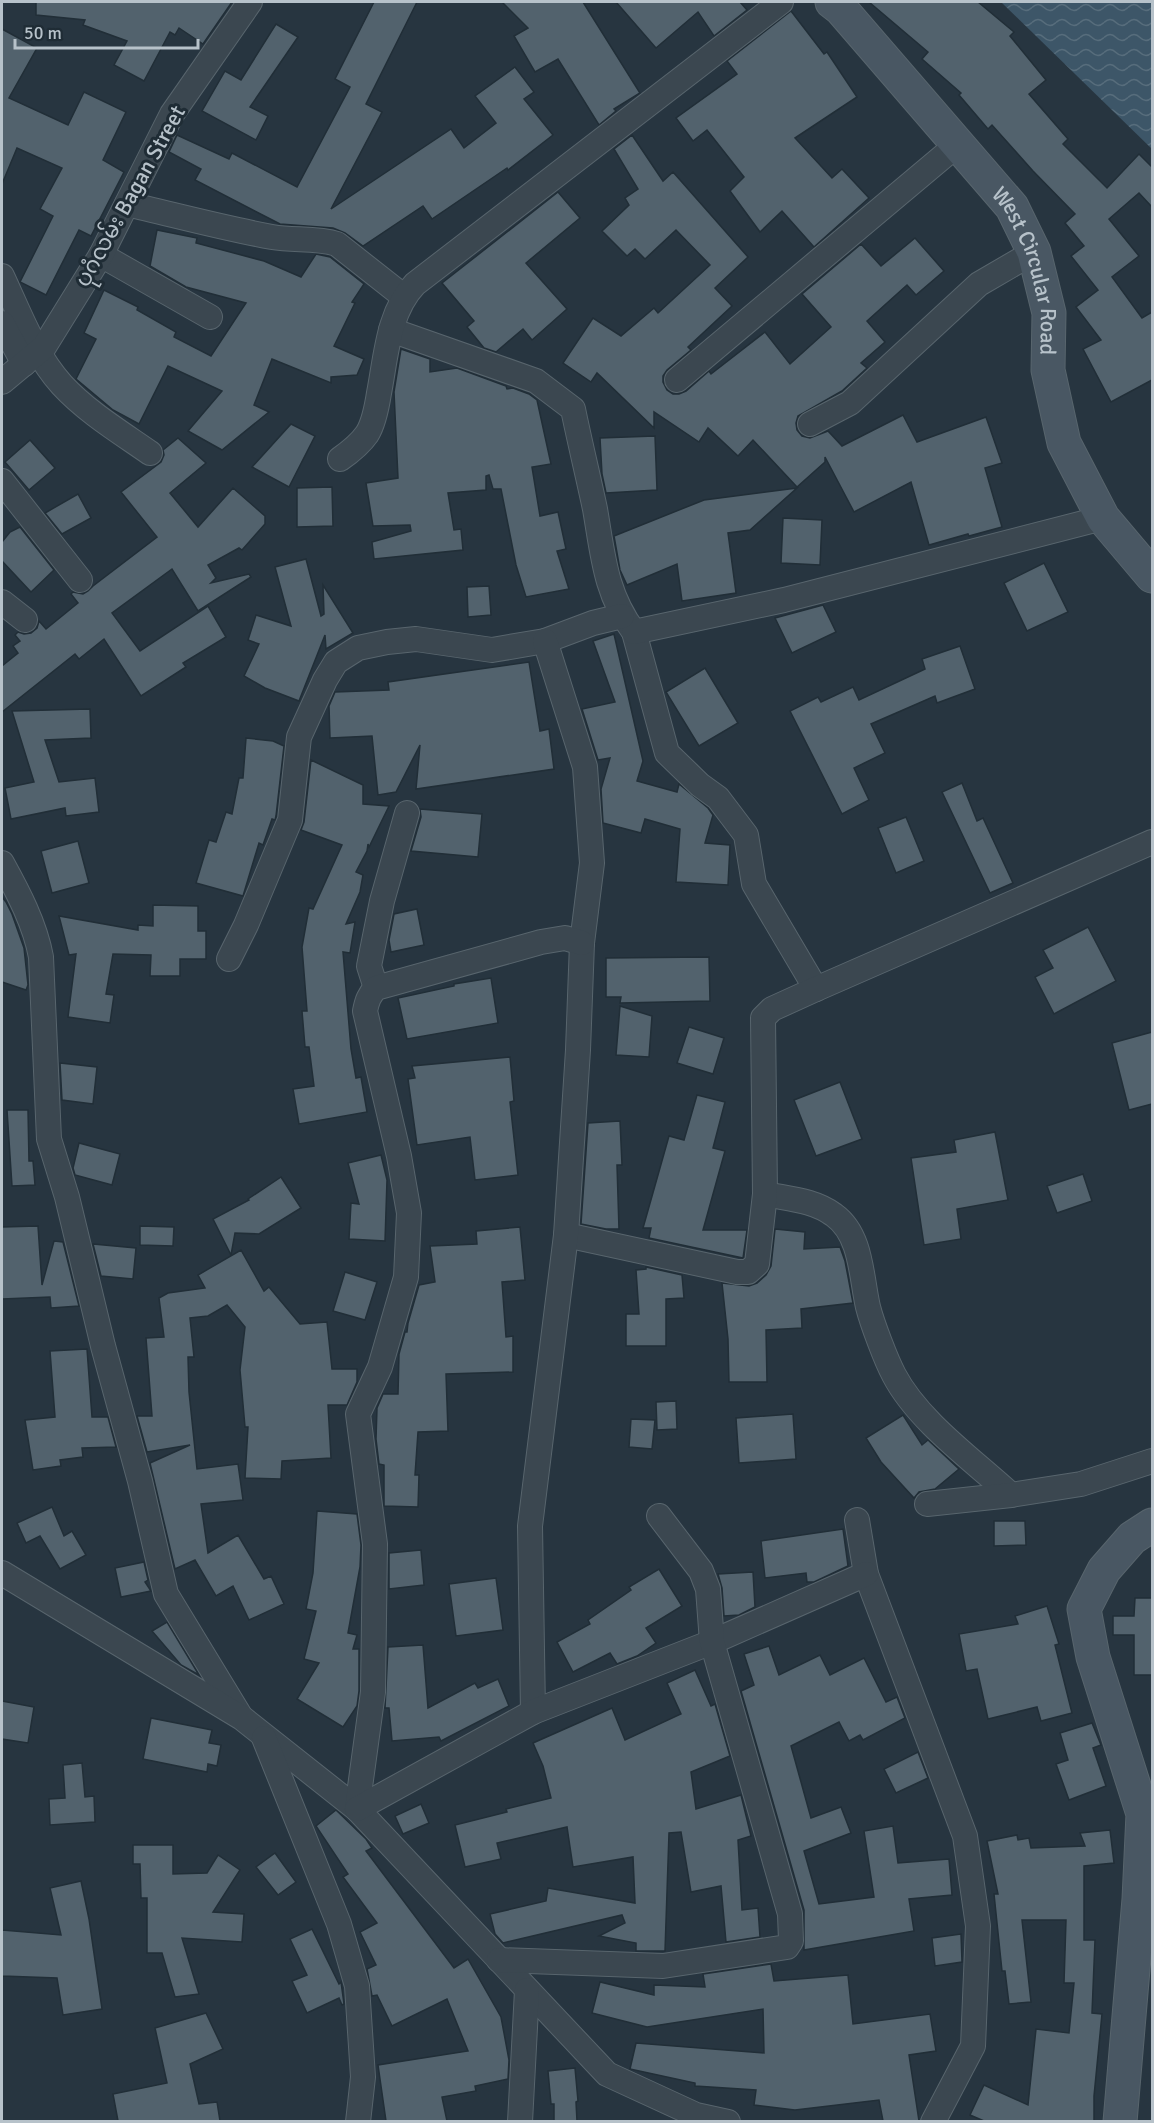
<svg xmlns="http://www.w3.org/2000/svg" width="1154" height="2123" font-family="Signika,'Noto Sans Myanmar',sans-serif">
  <defs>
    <pattern id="water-waves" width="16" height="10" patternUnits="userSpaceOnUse" patternTransform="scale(1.5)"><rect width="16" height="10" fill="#3d5668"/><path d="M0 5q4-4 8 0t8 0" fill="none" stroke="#576d7c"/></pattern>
  </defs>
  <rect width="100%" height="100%" fill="#273540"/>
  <!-- water -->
  <polygon fill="url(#water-waves)" points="1001,2 1152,2 1152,149"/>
  <!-- building -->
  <g fill="#52626d" stroke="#212e37" stroke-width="1.5">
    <polygon points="36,2 232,2 203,44 179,28 175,35 170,32 144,81 114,65 127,41 83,25 85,20 36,15"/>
    <polygon points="374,2 417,2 366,104 382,112 331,209 451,129 464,148 496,123 475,96 515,67 534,92 524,99 553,135 508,170 507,168 432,219 423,206 363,246 345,233 333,228 280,224 195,180 201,169 169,152 177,135 229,159 232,153 297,187 350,87 335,79"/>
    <polygon points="502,2 583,2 640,93 614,109 616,111 599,125 558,59 535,72 514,36 528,28"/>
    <polygon points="616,2 740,2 747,10 714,36 698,12 656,48"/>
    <polygon points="869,2 978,2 1014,32 1010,36 1046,80 1029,94 1068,139 1063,144 1107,188 1139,154 1152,167 1152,207 1139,193 1109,219 1139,256 1112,277 1142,318 1152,312 1152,380 1111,402 1083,349 1101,340 1076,307 1098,290 1071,256 1084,246 1065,223 1075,214 1033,171 992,125 988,129 959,95 961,93 922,59 928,52"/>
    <polygon points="791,11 824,54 827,52 857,97 795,138 832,178 842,169 869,198 814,247 782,211 760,232 730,191 744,177 707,130 693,141 676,118 737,74 727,61"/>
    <polygon points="276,24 298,37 250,107 268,116 256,140 202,111 225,71 241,80"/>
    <polygon points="2,29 37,48 9,98 68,125 84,92 126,112 103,160 124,172 91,236 79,230 46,295 20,282 53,216 40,209 62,168 17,148 2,184"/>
    <polygon points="632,135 663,181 673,172 748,257 715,288 732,306 688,347 691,350 667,370 663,376 663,382 667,390 673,394 679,394 686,391 709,371 711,374 765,332 790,364 831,327 802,294 861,244 881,266 915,238 944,271 916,295 907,285 867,321 885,342 861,363 867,368 842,391 798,416 796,423 797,430 802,436 810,438 828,431 842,446 903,415 917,442 986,417 1002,463 985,468 1002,527 969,536 968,534 929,545 911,482 854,512 825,457 825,462 797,487 753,440 738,456 708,428 699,442 654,412 654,428 597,373 591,382 563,363 593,318 621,336 654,308 658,313 710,265 676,230 645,259 635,249 627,256 602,231 629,205 625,198 638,189 614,149"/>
    <polygon points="558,192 580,218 526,263 567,309 532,340 523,329 496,352 484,348 467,327 474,321 442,283"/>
    <polygon points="157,230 197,238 196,243 264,261 301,277 316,254 330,257 364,284 352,302 355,303 334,346 364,359 357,375 331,377 331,383 272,359 254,405 269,412 222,450 188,431 222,391 168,366 139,424 113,410 76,379 96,339 84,333 104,290 138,307 137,310 176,332 174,337 211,356 246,303 186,287 150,266"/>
    <polygon points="401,349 430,359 430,372 457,368 506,386 507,389 513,388 529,394 537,400 551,464 532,467 540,516 558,512 566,549 557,551 569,589 526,597 516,565 501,489 493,489 489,475 486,476 486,490 448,493 454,530 461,529 463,550 374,559 372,542 411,531 410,525 373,526 366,483 398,478 394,392"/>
    <polygon points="291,424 315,436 289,487 252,467"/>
    <polygon points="655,436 657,490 606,493 602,474 600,438"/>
    <polygon points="178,438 206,463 170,493 198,527 233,488 265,516 265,524 242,550 239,548 208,565 216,578 211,583 249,574 251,577 198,611 172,569 112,613 140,651 208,606 226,637 183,663 186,667 141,696 104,639 79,659 75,654 2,712 2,666 18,653 13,646 20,641 15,635 18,632 24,634 31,633 37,628 39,621 46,629 78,603 71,594 73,592 83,594 88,591 93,586 157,537 121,492 161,462 164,455 163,450"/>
    <polygon points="30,440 55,468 29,490 5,462"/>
    <polygon points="332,487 333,526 297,527 297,488"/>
    <polygon points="797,488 750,530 728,533 736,593 682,601 677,564 627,585 620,570 614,536 704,500"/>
    <polygon points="78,494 91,518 62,534 45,513"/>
    <polygon points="783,518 822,520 820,565 781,563"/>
    <polygon points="20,527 54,570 31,592 2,561 2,542 10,532"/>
    <polygon points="306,559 321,616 324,614 323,585 353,633 326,649 325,635 299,701 265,688 244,676 259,644 248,640 256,615 291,626 275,567"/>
    <polygon points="1044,563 1068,612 1027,631 1004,583"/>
    <polygon points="489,586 491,615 468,617 467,587"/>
    <polygon points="823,605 836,632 792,653 775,618"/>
    <polygon points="614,634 643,761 637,781 677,792 679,784 708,808 713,815 705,843 730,845 728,885 676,882 680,829 645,819 641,833 603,823 601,789 610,758 598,760 582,709 615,702 593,641"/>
    <polygon points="960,646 975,689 937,703 935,696 871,724 885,753 854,768 869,800 842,814 790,711 818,697 821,702 853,687 859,700 925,669 922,659"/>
    <polygon points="529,662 540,731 549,729 554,769 416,789 420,745 396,792 378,795 372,736 330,738 329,706 335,692 389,690 388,682"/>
    <polygon points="705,668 738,723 699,746 666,692"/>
    <polygon points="90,709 91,738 45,740 59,782 95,778 99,812 66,816 65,808 11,819 5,788 34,782 12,711"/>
    <polygon points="246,738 273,741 284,746 276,816 275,820 272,819 263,845 259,843 243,896 196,883 209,840 216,842 226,812 232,814 239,778 243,778"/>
    <polygon points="311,760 363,785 363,804 389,806 369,847 368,844 367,851 356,872 363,875 360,892 346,924 355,922 350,953 343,952 351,1049 356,1078 361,1077 367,1112 299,1124 293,1089 314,1086 309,1047 305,1047 302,1011 307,1011 302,947 309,908 313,909 342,845 301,830 304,822"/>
    <polygon points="962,783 977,821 983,818 1013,883 990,893 942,792"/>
    <polygon points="420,809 482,814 478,857 411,851 421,817"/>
    <polygon points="906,817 924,861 896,873 878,828"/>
    <polygon points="78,841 89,883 52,893 41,851"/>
    <polygon points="2,897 6,902 12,914 24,948 28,985 26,990 2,982"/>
    <polygon points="153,905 198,906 198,931 206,931 206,959 180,959 180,976 150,976 151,955 113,954 106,994 114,995 110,1023 68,1017 76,954 69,955 59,916 138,930 138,925 153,926"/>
    <polygon points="417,909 424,945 391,952 389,940 394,914"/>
    <polygon points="1088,927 1116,981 1054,1014 1035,977 1053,968 1043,950"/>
    <polygon points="709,957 710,1001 620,1003 621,997 606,997 606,958"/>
    <polygon points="491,978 498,1023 407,1039 398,998 454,986 454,984"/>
    <polygon points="620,1006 652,1016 649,1057 616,1055"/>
    <polygon points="689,1027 724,1038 713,1074 677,1063"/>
    <polygon points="1152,1032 1152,1104 1129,1110 1112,1043"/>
    <polygon points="510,1057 514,1101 510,1102 518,1175 475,1180 470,1137 417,1145 408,1079 415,1078 412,1066"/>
    <polygon points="60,1063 97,1067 93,1104 62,1100"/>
    <polygon points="840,1082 862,1139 816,1156 794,1100"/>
    <polygon points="697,1095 725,1102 713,1148 725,1151 703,1230 747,1230 743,1258 649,1238 651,1228 643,1228 669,1136 684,1140"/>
    <polygon points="7,1110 28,1110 29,1161 33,1161 35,1185 12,1186"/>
    <polygon points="620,1121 622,1165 617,1165 619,1229 606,1229 581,1224 588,1123"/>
    <polygon points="995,1132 1008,1200 957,1209 961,1239 924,1245 911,1158 956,1152 954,1140"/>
    <polygon points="79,1143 120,1154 112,1185 75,1175 73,1168"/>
    <polygon points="381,1155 387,1180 385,1241 349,1239 351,1203 359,1204 348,1163"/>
    <polygon points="1083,1174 1092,1201 1057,1213 1047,1186"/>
    <polygon points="281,1177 301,1208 259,1234 235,1233 231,1255 213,1219 249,1200 248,1199"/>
    <polygon points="38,1226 42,1285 54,1241 63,1242 79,1306 51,1308 50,1297 2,1299 2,1227"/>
    <polygon points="140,1226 174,1227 173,1246 140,1245"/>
    <polygon points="520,1227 525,1280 502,1282 506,1337 513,1336 513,1372 446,1374 448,1431 418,1432 415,1475 419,1475 418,1507 384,1506 384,1465 379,1464 376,1439 377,1408 383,1394 398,1394 399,1354 405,1332 407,1332 408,1323 419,1285 435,1282 430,1246 477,1244 476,1231"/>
    <polygon points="775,1229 805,1232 804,1249 840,1247 845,1261 853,1303 801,1309 802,1328 766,1330 767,1382 729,1382 728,1339 722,1283 749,1286 757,1283 766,1275 771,1266"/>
    <polygon points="93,1244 136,1248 133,1279 101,1276"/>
    <polygon points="241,1250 264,1291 269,1287 300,1324 327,1322 332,1369 357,1369 357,1382 347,1405 328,1405 331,1458 282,1461 281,1479 245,1478 248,1427 245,1427 240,1370 245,1327 227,1305 208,1316 190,1318 194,1357 188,1357 189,1392 197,1469 238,1464 243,1500 201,1504 208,1553 238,1535 264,1579 271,1576 284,1604 249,1620 233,1586 216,1596 195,1560 175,1569 150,1463 190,1445 147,1452 137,1416 152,1416 146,1338 164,1337 159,1298 168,1293 205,1288 198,1275"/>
    <polygon points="646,1267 682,1275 684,1298 666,1299 666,1346 626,1346 626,1314 639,1314 636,1270 646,1269"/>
    <polygon points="345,1272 377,1282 365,1320 333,1311"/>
    <polygon points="87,1349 92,1417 108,1417 116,1447 82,1448 83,1457 60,1460 61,1466 33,1470 25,1420 55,1417 50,1351"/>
    <polygon points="676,1401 677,1429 657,1430 656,1402"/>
    <polygon points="793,1414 796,1459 739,1463 736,1418"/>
    <polygon points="903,1415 922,1445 928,1440 959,1469 935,1489 919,1492 914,1498 881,1462 866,1438"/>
    <polygon points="631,1419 655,1420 652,1449 629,1447"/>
    <polygon points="52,1507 64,1536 72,1531 86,1555 60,1569 40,1536 26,1543 17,1523"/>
    <polygon points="317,1511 357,1514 361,1545 360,1567 348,1633 357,1635 353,1649 359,1649 359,1691 357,1706 343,1727 297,1699 319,1663 304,1659 316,1611 306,1609 313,1573"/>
    <polygon points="994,1521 1025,1521 1026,1545 994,1546"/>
    <polygon points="843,1529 848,1566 814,1582 807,1582 806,1573 765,1578 761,1541"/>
    <polygon points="421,1550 424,1585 389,1589 389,1553"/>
    <polygon points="144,1562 148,1580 145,1582 151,1591 121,1597 115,1568"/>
    <polygon points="659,1569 682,1606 646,1628 656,1643 637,1656 617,1664 610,1653 573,1672 557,1642 590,1624 588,1620 631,1590 629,1587"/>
    <polygon points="753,1572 755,1607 739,1615 724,1616 722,1588 718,1574"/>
    <polygon points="496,1578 503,1630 456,1636 449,1584"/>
    <polygon points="1135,1598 1152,1598 1152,1675 1134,1675 1134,1635 1113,1635 1113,1616 1134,1616"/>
    <polygon points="1047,1606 1059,1644 1055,1645 1072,1713 1041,1721 1037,1707 988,1719 977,1669 966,1671 959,1634 1018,1624 1015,1616"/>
    <polygon points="167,1622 199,1675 181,1665 152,1631"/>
    <polygon points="423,1645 428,1708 475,1683 478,1688 498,1679 509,1706 441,1741 439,1737 392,1741 389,1708 385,1708 388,1647"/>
    <polygon points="769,1646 779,1675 820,1655 830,1675 864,1658 886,1702 897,1697 905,1718 863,1740 860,1735 849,1741 839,1722 791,1746 811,1818 841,1807 851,1833 804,1851 819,1904 874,1897 864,1831 893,1826 898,1863 949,1859 952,1895 909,1899 914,1931 804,1950 804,1910 741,1691 754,1685 744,1654"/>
    <polygon points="695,1670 711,1706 715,1704 730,1756 691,1772 696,1809 741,1795 751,1836 738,1840 742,1910 758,1908 760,1937 726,1942 721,1886 691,1892 681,1832 669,1833 665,1951 636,1951 636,1943 599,1936 625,1923 622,1915 503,1943 495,1934 490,1914 546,1901 548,1888 635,1903 633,1857 573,1867 567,1827 497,1843 501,1859 465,1867 455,1825 507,1812 506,1809 551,1798 543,1766 533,1743 612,1708 625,1740 681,1714 667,1683"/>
    <polygon points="2,1701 34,1707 28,1743 2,1739"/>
    <polygon points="151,1718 212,1730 209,1743 221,1745 217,1766 208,1764 207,1772 143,1759"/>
    <polygon points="1092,1723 1101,1745 1093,1748 1106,1786 1069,1800 1056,1764 1068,1760 1060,1733"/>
    <polygon points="918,1752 928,1778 896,1793 884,1769"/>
    <polygon points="82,1763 85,1797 94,1796 95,1822 50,1825 49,1799 65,1798 63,1765"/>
    <polygon points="421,1804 429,1823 403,1834 395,1816"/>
    <polygon points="336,1810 366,1839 372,1848 366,1851 454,1968 468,1959 501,2017 509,2060 508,2079 475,2086 476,2091 442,2097 447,2121 386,2121 378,2065 468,2051 447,1999 392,2026 377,1995 372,1996 367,1969 376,1965 360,1932 377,1923 343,1877 348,1874 316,1826"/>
    <polygon points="1110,1830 1114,1863 1084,1866 1084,1940 1095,1940 1092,2013 1102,2014 1094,2096 1094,2121 984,2121 970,2115 984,2085 1028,2105 1036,2029 1069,2033 1074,1983 1064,1983 1066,1920 1022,1920 1031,2002 1009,2004 1005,1971 1002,1971 994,1894 998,1894 987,1841 1017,1835 1018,1840 1029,1838 1031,1848 1085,1846 1080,1833"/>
    <polygon points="133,1845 173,1845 173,1874 207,1873 218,1855 240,1870 213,1912 244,1914 242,1942 182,1938 199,1994 175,1997 162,1953 147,1953 147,1898 141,1898 140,1864 133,1864"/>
    <polygon points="275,1853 296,1882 278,1895 256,1867"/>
    <polygon points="81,1881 89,1919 102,2009 63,2015 57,1978 2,1976 2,1930 61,1935 50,1888"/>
    <polygon points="312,1929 339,1984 341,1982 344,2004 342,2005 339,1998 307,2013 292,1981 307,1975 290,1939"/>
    <polygon points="961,1934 962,1962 935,1966 932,1938"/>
    <polygon points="771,1964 774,1981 848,1975 853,2024 930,2014 936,2051 909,2055 919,2121 883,2121 879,2100 795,2110 754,2105 756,2090 695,2086 695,2083 630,2069 636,2043 764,2053 763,2009 647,2027 592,2013 600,1982 654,1995 654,1985 705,1987 703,1974"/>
    <polygon points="206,2013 223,2049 190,2064 199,2104 217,2102 220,2121 118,2121 113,2094 167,2083 155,2028"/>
    <polygon points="575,2068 578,2101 576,2102 577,2121 554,2121 554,2104 551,2104 548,2071"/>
  </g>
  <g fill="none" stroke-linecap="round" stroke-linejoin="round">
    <!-- street casing -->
    <g stroke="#58656d" stroke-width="26">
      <g id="street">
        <path d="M127 204C175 215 223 228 272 237 294 241 316 237 337 244L403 296"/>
        <polyline points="101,255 210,317"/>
        <path d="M2 276C19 312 34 354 62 385 87 412 120 432 150 453"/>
        <polyline points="2,323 24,364"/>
        <path d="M391 330 536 381 573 409C580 443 588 476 595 509 603 555 605 593 634 632L667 753 700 785 718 798 746 835 754 884 816 989"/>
        <polyline points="677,380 958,144"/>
        <polyline points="2,382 44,347 101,255 172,114 250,2"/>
        <polyline points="810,424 850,403 979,284 1034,252"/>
        <path d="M340 459C350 452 360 444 367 434 374 423 377 406 379 393 386 357 388 312 415 284L781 2"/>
        <polyline points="2,481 80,580"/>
        <polyline points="2,602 25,620"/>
        <polyline points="634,632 784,600 1103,518"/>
        <path d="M2 863C18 892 35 924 41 957L49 1139 67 1197 103 1346 140 1481 166 1594 239 1714"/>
        <polyline points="229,959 246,925 290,820 299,737 325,680 336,662 358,648 387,642 416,639 492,650 545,641 593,623 622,616"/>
        <polyline points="376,988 369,966 382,901 407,813"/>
        <path d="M765 1194C789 1199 814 1200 834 1215 862 1235 861 1277 868 1307 872 1323 886 1360 894 1375 918 1421 973 1460 1011 1495"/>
        <polyline points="566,1235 737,1272 748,1272 757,1264 765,1194 763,1018 772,1009 816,989 1152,842"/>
        <polyline points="927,1504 1011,1495 1081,1484 1152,1461"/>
        <polyline points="857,1520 866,1574 965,1836 978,1926 973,2046 933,2122"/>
        <polyline points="2,1573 242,1718 357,1809 607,2074 696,2115 728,2122"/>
        <polyline points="533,1712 530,1526 566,1235 578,1050 582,943 592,863 585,767 545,641"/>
        <polyline points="264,1738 339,1924 357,1986 363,2077 358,2122"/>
        <path d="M357 1809 373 1692 375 1544 358 1414 380 1367 406 1277 409 1213 399 1156 365 1011C367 1001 369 995 376 988L541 942 565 938 582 943"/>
        <polyline points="357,1809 533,1712 712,1642 866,1574"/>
        <polyline points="499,1960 663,1966 787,1947 791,1941 790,1914 712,1642 708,1589 701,1571 659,1516"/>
        <polyline points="520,2122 527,1990"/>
      </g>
    </g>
    <!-- secondary casing -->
    <g stroke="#58656d" stroke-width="35">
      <g id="secondary">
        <path id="s1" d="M832 2 841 9 1012 207 1034 252 1049 313 1048 370 1064 443 1103 518 1152 576"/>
        <polyline points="1120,2122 1139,1899 1143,1814 1093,1657 1084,1609 1104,1570 1132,1538 1152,1525"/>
      </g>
    </g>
    <!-- street -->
    <use href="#street" stroke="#3b4750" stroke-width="24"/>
    <!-- secondary -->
    <use href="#secondary" stroke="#495763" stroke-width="33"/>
  </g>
  <g text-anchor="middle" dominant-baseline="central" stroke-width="6" stroke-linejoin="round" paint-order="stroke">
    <!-- street labels -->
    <g font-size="22" fill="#b7c2ca" stroke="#1f2c35">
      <text transform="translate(130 196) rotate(-61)">ပုဂံလမ်း Bagan Street</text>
      <text stroke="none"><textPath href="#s1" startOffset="339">West Circular Road</textPath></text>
    </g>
  </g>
  <!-- border -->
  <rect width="1154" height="2123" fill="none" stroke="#b7c2ca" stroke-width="6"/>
  <!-- scale -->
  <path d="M15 39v9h183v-9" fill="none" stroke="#b7c2ca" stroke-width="3"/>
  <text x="24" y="39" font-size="18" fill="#b7c2ca" stroke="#1f2c35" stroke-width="4.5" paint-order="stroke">50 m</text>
</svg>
